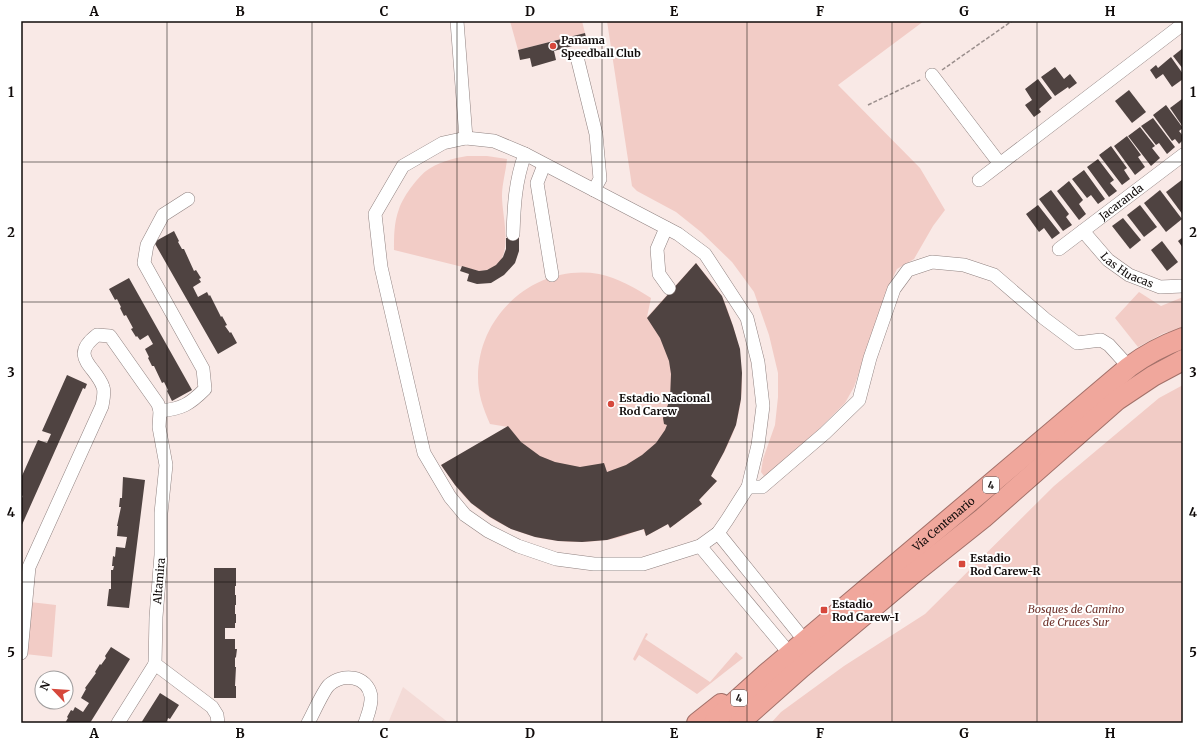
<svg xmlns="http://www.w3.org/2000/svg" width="1204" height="744" font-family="Merriweather,serif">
  <rect width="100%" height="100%" fill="#f9e9e6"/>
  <!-- built -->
  <polygon fill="#f4dbd7" points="403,687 449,723 388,723"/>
  <!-- green -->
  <g fill="#f2ccc6">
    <polygon points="510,21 582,21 585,33 518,50"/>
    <polygon points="607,21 924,21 838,85 920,168 945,210 933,226 914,259 897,269 888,288 854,387 845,403 806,442 771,475 764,476 761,472 763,459 775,425 778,397 778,373 769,335 754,292 732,262 701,232 676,212 637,191 632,186"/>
    <path d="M467 156H487L507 159C506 171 502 184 502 196 502 221 519 269 479 271L394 250C394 236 394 222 399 209 403 197 416 179 426 171 436 163 454 158 467 156Z"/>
    <path d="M696 263C704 274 716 285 722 297 725 302 727 308 729 314 742 350 747 386 736 424 731 442 720 459 711 476L717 481 699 500 702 504 670 528 668 524 646 536 643 529C631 533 618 539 605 540 557 547 508 536 471 503 459 492 450 478 441 465L508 427 490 424C483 408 478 394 478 377 478 314 536 263 599 274 618 278 635 288 651 298L647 317Z"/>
    <polygon points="1139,292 1161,306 1183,297 1183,329 1164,333 1138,347 1115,318"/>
    <polygon points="1183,385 1183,723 771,723 781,712 844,666 925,614 1054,486 1159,398"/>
    <polygon points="30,602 56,605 52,657 25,654"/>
    <polygon points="646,633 648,634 645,639 710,682 736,652 743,658 697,694 639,655 635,661 633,659"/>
  </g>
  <!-- building -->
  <g fill="#4f4341">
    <polygon points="585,33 587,42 554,51 556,60 532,67 530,58 520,60 518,50"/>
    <polygon points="1183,48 1183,69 1173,56"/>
    <polygon points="1171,57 1183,74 1183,79 1172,87 1163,74 1156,79 1150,70 1156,65 1158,68"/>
    <polygon points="1055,67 1064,79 1070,74 1077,83 1069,89 1068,87 1055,96 1041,77"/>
    <polygon points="1038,79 1052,98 1039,109 1041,112 1034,117 1025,105 1032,100 1025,89"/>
    <polygon points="1129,90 1146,112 1132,123 1115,101"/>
    <polygon points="1182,99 1183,101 1183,127 1170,108"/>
    <polygon points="1166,105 1183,128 1179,131 1183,136 1183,140 1179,144 1175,139 1172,141 1153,115"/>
    <polygon points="1153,118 1175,147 1167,154 1159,143 1156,145 1141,126"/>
    <polygon points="1140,127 1155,146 1152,148 1160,158 1151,166 1128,136"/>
    <polygon points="1127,136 1141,155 1138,157 1145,167 1135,175 1114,146"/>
    <polygon points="1111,146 1127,168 1124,170 1130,179 1122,185 1099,155"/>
    <polygon points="1098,159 1114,180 1110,183 1117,191 1109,197 1087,167"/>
    <polygon points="1084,170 1105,199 1098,204 1091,195 1087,198 1072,179"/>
    <polygon points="1183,179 1183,215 1166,192"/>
    <polygon points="1069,181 1083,200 1079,204 1086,214 1079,220 1057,191"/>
    <polygon points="1051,190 1069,214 1066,217 1072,225 1063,231 1039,199"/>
    <polygon points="1160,190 1182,219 1166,232 1144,203"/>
    <polygon points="1038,205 1060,233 1052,239 1044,228 1039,232 1026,214"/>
    <polygon points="1140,205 1157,227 1144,237 1127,215"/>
    <polygon points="1123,218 1141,240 1130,249 1112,226"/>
    <polygon points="174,231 179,241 178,242 182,249 184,249 194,271 196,270 201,278 199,279 201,282 193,287 198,297 207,292 209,296 210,295 221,317 222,316 227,325 225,326 230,333 231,332 237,343 218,354 154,242"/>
    <polygon points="1183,237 1183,248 1178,241"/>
    <polygon points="506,238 519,238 519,251 515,263 504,275 491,283 477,284 467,281 469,274 460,271 462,266 479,271 487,270 496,265 503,257 506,249"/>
    <polygon points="1162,241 1178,262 1167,271 1151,250"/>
    <polygon points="696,263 722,296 733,326 740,349 742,373 741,399 736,425 724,452 711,476 717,481 699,500 702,504 670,528 668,524 646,536 644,529 607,540 582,542 558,541 535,537 511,529 490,517 471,503 455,485 441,465 508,426 521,442 540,456 555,462 580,467 604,463 607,472 626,465 642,455 656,443 665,430 667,425 664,424 663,418 670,399 671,374 669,361 660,338 647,318"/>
    <polygon points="129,278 192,390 172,401 167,391 168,390 164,382 162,383 154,366 152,366 148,358 149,357 145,349 153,344 148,335 140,340 137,336 136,337 131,329 133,328 126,315 124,316 120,308 121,307 117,299 115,300 109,289"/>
    <polygon points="67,375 87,384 85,389 83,388 21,527 21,500 23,496 21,495 21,478 38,440 47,443 51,434 42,431"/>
    <polygon points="123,477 145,480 129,608 107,606 109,589 111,589 111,570 113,570 114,566 112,566 113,556 115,557 116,547 125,548 127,537 117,536 118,526 117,526 121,507 119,507 120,498 122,498"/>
    <polygon points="214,568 236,568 236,586 235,586 235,595 236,595 236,605 235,605 235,614 236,614 236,623 235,623 235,628 225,628 225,639 235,639 235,649 237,649 236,657 235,658 235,667 236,667 235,686 236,686 236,698 214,698"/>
    <polygon points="111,647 130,659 90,723 65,723 68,718 67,717 71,710 73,711 75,707 83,712 89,703 81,698 86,689 85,688 96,673 95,672 100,664 101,665 106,658 105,656"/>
    <polygon points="160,693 179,705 170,719 168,718 166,723 141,723"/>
  </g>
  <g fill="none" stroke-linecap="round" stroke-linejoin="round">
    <!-- minor casing -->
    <g stroke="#908280" stroke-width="14">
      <g id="minor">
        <polyline points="457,21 466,138"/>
        <polyline points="577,57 596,134 600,179 594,190"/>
        <polyline points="932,75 1000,164"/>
        <polygon points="466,138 494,141 525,154 678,234 705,254 747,318 758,362 763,406 758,445 748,487 727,520 718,533 700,546 643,564 594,564 556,559 518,546 488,531 465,515 450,497 424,453 381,267 375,214 403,166 443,143"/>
        <polyline points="544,165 537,183 552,275"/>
        <polyline points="979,180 1183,24"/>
        <polyline points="666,228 657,249 659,274 669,288"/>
        <path id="s1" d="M1083 231 1108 260 1129 275 1160 287 1183 286"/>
        <path d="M513 234C514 206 515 182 525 154"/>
        <path id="s2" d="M1059 249 1183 155"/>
        <path d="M160 411C182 409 190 404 205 389L203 369 144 263 147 245 163 215 188 199"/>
        <polyline points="748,487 762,487 825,433 859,400 870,358 894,289 908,270 932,262 964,265 994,275 1045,319 1077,343 1101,340 1109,345 1129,367"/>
        <polyline points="718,533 809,646"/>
        <polyline points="700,546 795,660"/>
        <path d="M21 653 29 567 102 406C103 400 105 392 103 387 96 366 68 357 97 335L110 336 158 404 160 411 159 427 166 465 161 513V555L156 617 155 664 212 707 217 715 218 723"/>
        <polyline points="118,723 155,664"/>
        <path d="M308 723C313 714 323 691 329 685 343 673 367 675 371 696 372 705 368 714 365 723"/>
      </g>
    </g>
    <!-- highway casing -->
    <g stroke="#a27069" stroke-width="22">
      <g id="highway">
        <polyline points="697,723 721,704"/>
        <path id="s3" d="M714 723 725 711 766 674 1129 367C1145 355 1164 345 1183 338"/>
        <polyline points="739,723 802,667 909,577 983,518 1117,400 1153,376 1183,360"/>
      </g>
    </g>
    <!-- path -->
    <g stroke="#9a8e8c" stroke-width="1.5" stroke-dasharray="4 2" stroke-linecap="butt">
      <polyline points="942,70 1012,21"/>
      <polyline points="868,105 922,79"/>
    </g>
    <!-- minor -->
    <use href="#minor" stroke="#fff" stroke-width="13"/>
    <!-- highway -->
    <use href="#highway" stroke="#f0a79c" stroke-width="20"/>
  </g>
  <!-- grid -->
  <path fill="none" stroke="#100b0a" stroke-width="1" stroke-opacity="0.55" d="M167 21V723M312 21V723M457 21V723M602 21V723M747 21V723M892 21V723M1037 21V723M21 162H1183M21 302H1183M21 442H1183M21 582H1183"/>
  <!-- markers -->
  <g fill="#d6483c" stroke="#fff" stroke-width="1.5">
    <circle cx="553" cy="46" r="4"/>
    <circle cx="611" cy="404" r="4"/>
    <rect x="958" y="560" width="8" height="8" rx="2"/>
    <rect x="820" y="606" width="8" height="8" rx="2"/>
  </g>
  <g text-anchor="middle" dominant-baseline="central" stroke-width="4" stroke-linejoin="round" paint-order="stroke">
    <!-- shield labels -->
    <g fill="#fff" stroke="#585454" stroke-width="1">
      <rect x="983" y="477" width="16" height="16" rx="3"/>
      <rect x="731" y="690" width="16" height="16" rx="3"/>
    </g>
    <g font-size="10" font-weight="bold" fill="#100b0a">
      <text x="991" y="485">4</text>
      <text x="739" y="698">4</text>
    </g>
    <!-- poi labels -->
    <g font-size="11" font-weight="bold" fill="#100b0a" stroke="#fff" text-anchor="start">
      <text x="561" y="40">Panama<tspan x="561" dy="13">Speedball Club</tspan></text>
      <text x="619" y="398">Estadio Nacional<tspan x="619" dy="13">Rod Carew</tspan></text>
      <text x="970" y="558">Estadio<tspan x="970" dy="13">Rod Carew-R</tspan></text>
      <text x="832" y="604">Estadio<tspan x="832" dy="13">Rod Carew-I</tspan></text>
    </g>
    <!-- street labels -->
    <g font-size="11" fill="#100b0a" stroke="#fff">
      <text stroke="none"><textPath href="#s2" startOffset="78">Jacaranda</textPath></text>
      <text stroke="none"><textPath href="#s1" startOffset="60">Las Huacas</textPath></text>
      <text stroke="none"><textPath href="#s3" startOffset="304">Vía Centenario</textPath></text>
      <text transform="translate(159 581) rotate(-85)">Altamira</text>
    </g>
    <!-- park labels -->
    <g font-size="11" font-style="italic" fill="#6d3029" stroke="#fff">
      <text x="1076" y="609">Bosques de Camino<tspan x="1076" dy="13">de Cruces Sur</tspan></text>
    </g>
  </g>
  <!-- border -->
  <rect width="1204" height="744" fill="none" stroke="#ffffff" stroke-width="44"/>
  <!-- north arrow -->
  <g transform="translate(54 690) rotate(295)"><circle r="19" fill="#ffffff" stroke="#9f9d9d"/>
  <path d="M0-3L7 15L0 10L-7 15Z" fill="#d6483c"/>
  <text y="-6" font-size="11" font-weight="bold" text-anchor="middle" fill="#100b0a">N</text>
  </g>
  <rect x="22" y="22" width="1160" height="700" fill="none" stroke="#100b0a" stroke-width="1.5"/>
  <g font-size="13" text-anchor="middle" font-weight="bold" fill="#100b0a">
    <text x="94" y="16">A</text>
    <text x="240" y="16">B</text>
    <text x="384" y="16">C</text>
    <text x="530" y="16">D</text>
    <text x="674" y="16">E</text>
    <text x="820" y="16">F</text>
    <text x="964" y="16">G</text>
    <text x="1110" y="16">H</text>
    <text x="11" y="97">1</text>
    <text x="1193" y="97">1</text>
    <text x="11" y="237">2</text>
    <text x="1193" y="237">2</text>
    <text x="11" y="377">3</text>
    <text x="1193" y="377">3</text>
    <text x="11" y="517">4</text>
    <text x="1193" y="517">4</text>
    <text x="11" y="657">5</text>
    <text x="1193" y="657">5</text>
    <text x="94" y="738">A</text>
    <text x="240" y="738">B</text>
    <text x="384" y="738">C</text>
    <text x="530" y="738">D</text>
    <text x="674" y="738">E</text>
    <text x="820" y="738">F</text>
    <text x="964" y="738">G</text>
    <text x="1110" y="738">H</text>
  </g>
</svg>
